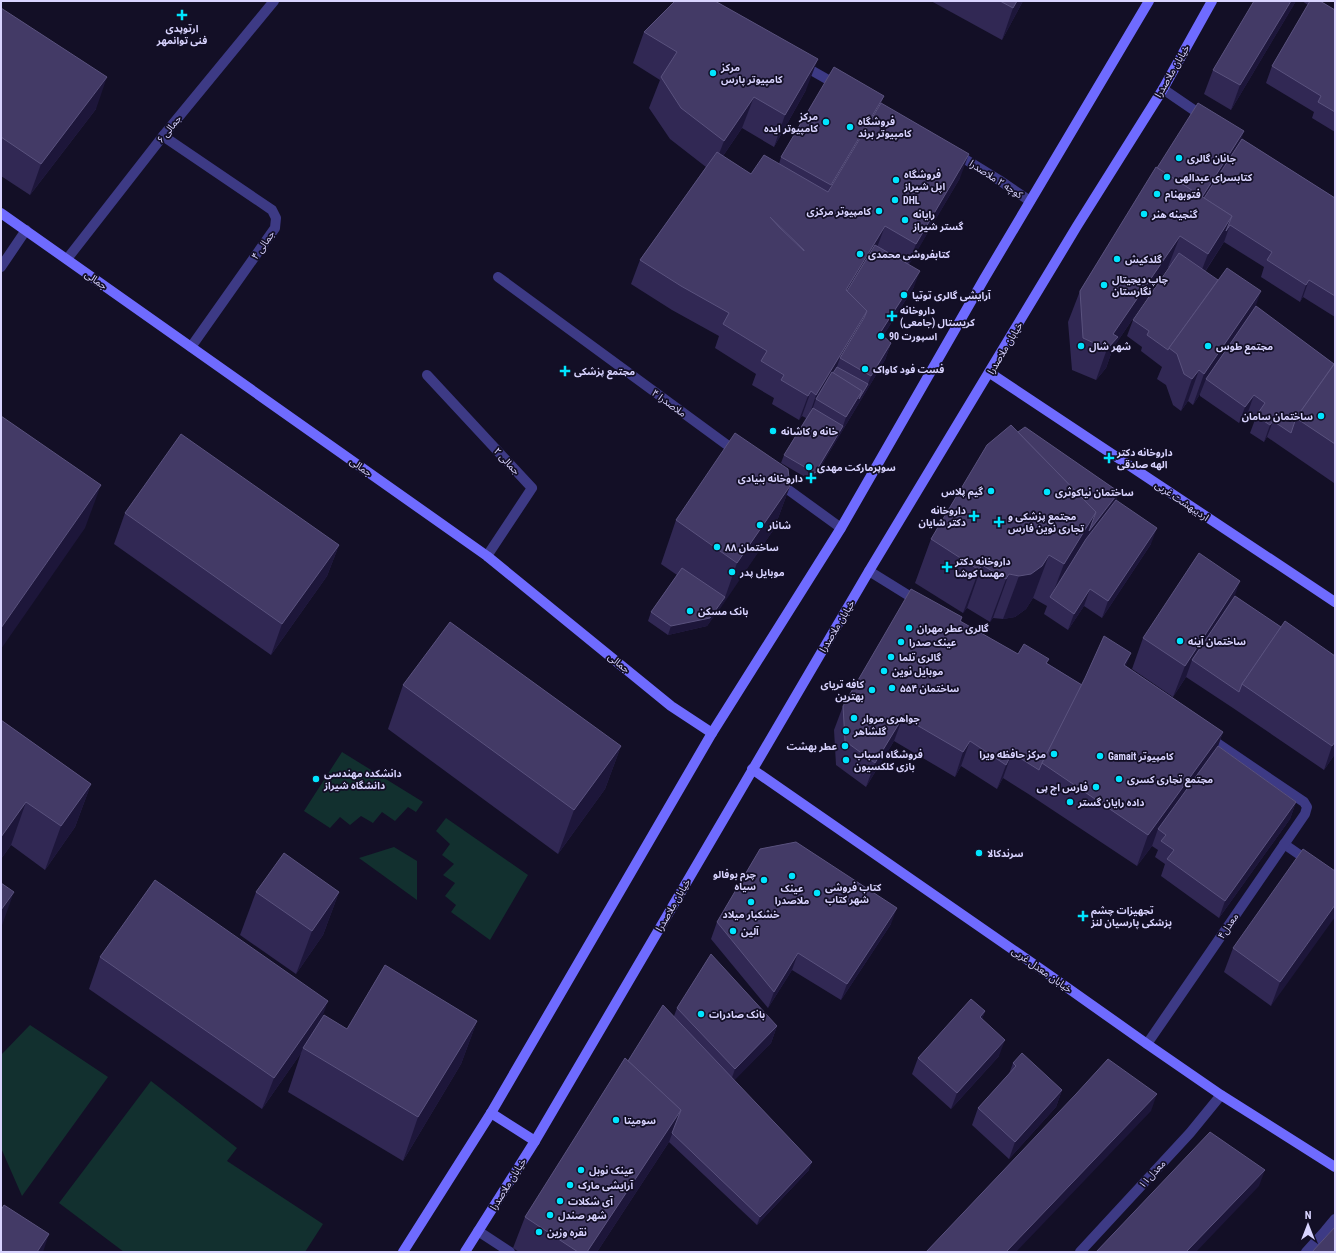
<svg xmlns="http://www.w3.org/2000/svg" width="1336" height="1253" font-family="'Roboto Condensed','Noto Sans Arabic',sans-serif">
  <rect width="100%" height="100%" fill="#130f26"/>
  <!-- green -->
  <g fill="#12302f">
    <polygon points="342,752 423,802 416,812 408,807 395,821 382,812 373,823 361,816 350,825 340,817 330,828 304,811"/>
    <polygon points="446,818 528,875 490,940 451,912 456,905 445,896 455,883 443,875 454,864 442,855 450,844 436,831"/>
    <polygon points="394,847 417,861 417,900 359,858"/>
    <polygon points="30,1025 108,1077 22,1196 1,1148 1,1055"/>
    <polygon points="151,1081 237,1148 227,1161 323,1224 305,1252 124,1252 59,1203"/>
  </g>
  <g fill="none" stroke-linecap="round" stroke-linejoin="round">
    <!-- lane -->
    <g stroke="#3d3a85" stroke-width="10">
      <polyline points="802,65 839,86"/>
      <polyline points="955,153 999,180 1030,201"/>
      <polyline points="1,267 26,230"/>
    </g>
    <!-- street -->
    <g stroke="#3d3a85" stroke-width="10">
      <polyline points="1163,89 1204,117"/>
      <polyline points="163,136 272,210 276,218 275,228 191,347"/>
      <polyline points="67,259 163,136 274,1"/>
      <polyline points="498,277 738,453"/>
      <polyline points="427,375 532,488 487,556"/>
      <polyline points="779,483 841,528"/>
      <polyline points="869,571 919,602"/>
      <polyline points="1284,844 1310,862"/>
      <polyline points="1147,1044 1305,814 1307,807 1304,802 1208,737"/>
      <polyline points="478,1231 510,1252"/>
      <polyline points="1080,1252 1190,1133 1221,1095"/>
      <polyline points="1306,1252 1325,1231 1335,1219"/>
    </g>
    <!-- secondary -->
    <g stroke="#6f6bff" stroke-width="10">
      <polyline points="1,213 487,556 671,706 712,733"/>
      <polyline points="990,373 1335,602"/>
      <polyline points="752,769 1048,974 1147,1044 1221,1095 1335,1167"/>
      <polyline points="491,1113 535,1141"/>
      <polyline points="403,1252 491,1113 712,733 841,528 984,279 1149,1"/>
      <polyline points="465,1252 535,1141 869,571 1077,226 1163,89 1212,1"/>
    </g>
  </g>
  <!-- wall -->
  <g fill="#312854">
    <polygon points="931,1 1023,1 1002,40"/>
    <polygon points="1296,1 1231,110 1204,94 1213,70"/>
    <polygon points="1302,1 1320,1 1335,10 1335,132 1312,118 1314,112 1266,83 1272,66 1308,5"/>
    <polygon points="1,8 96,109 30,195 1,176"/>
    <polygon points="644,32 806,90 774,147 742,128 723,156 751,174 779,164 781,157 884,96 881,103 960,178 909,264 914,287 883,336 891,343 885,360 812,481 781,463 784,455 806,418 802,416 799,420 772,404 774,398 752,385 756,374 715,348 719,336 672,310 631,284 640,260 706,167 670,139 649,108 660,80 633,63"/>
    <polygon points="1242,139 1335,198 1335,317 1303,297 1300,302 1261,277 1264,267 1224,242 1205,272 1256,306 1334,364 1335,363 1335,482 1334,483 1267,437 1264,442 1250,433 1256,417 1248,412 1239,423 1200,396 1200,394 1193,405 1188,401 1181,411 1173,405 1166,385 1157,379 1162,367 1141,351 1142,347 1127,336 1133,320 1169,268 1168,267 1113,348 1106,368 1096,380 1072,370 1068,322 1080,291 1157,168"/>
    <polygon points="1018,432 1119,492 1116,500 1151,544 1102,618 1084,606 1068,630 1044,614 1047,606 1033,598 1026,609 1015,617 1003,619 993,618 990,622 967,608 963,613 915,583 931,539"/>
    <polygon points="790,486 774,529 707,626 668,635 648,621 651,612 677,575 661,564 676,520"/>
    <polygon points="125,513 339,545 327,576 271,655 114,544"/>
    <polygon points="1235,596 1281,627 1335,656 1335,754 1324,770 1233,708 1186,677 1173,697 1132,669 1143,638"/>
    <polygon points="962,617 961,622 1018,654 1049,659 1047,663 1082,685 1126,666 1223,732 1218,746 1296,802 1290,819 1219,918 1161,876 1165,864 1155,857 1158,850 1152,846 1137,866 1030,795 1003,778 997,789 961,766 955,777 894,741 866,787 836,765 834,730 843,706"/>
    <polygon points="403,685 621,746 605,789 558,854 388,729"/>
    <polygon points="1,720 91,784 75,827 45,870 11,845 1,859"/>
    <polygon points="1335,871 1271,1006 1224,972 1233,948"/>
    <polygon points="256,892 339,892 323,935 296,974 240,935"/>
    <polygon points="717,922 891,924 841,1000 792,970 768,1008 711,939"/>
    <polygon points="100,957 321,1018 347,1029 477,1021 461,1064 403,1161 288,1092 301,1053 262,1109 89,989"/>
    <polygon points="677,1008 777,1026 771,1043 734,1080 809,1170 757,1225 669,1142 597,1252 519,1252 513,1248 525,1217 628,1061 674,1016"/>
    <polygon points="985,1011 982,1019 999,1056 951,1109 912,1074 918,1058"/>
    <polygon points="1013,1063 1062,1090 1056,1107 1009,1159 972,1125 978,1108 1009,1074"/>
  </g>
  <!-- shaded-wall -->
  <g fill="#1d163a">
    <polygon points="1017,1 1023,1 1002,40 1013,8"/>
    <polygon points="1291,1 1296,1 1231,110 1240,85"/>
    <polygon points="818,59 806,90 774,147 785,115"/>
    <polygon points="107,77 96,109 30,195 41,164"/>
    <polygon points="884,96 872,127 819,217 831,185"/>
    <polygon points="754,97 742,128 712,172 724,141"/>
    <polygon points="1244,131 1236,156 1198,214 1198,204"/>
    <polygon points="969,154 960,178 907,268 916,244"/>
    <polygon points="1232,216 1230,225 1224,242 1196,285 1208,254"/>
    <polygon points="885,226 876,250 845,300 846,290"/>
    <polygon points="1180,236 1168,267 1113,348 1106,368 1096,380 1107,349 1113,334"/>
    <polygon points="920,271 914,287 874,350 880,333"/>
    <polygon points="1309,280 1303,297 1300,302 1306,285"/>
    <polygon points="1261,291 1250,322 1206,379 1200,394 1193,405 1204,374"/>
    <polygon points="867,311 858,335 840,358 834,375 816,399 810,416 808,419 816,395"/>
    <polygon points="891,343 885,360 812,481 815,473 843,426 846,417 862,391 868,384 871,376"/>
    <polygon points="1199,370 1188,401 1181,411 1192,379"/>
    <polygon points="811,391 802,416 799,420 808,396"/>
    <polygon points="1254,395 1248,412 1239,423 1245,407"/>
    <polygon points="1273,421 1267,437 1264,442 1270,425"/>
    <polygon points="101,485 85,528 1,649 1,628"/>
    <polygon points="790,486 774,529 722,606 737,563"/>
    <polygon points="1119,492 1110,516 1051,598 1064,564 1096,512"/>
    <polygon points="1157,528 1151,544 1102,618 1108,601"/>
    <polygon points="339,545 327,576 271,655 282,624"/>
    <polygon points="1049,555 1033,598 1026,609 1015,617 1003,619 1019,576"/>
    <polygon points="982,565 967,608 963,613 979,570"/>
    <polygon points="1009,574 993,618 990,622 1006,579"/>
    <polygon points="1240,581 1229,612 1192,660 1186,677 1173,697 1185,666"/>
    <polygon points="1090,589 1084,606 1068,630 1074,614"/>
    <polygon points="725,597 722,606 707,626 668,635 671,626"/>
    <polygon points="1131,653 1119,684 1124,665"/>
    <polygon points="903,717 894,741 866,787 875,763"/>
    <polygon points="1223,732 1212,763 1158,829 1152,846 1137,866 1148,835"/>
    <polygon points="970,741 961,766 955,777 963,752"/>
    <polygon points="1335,742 1335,754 1324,770 1332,746"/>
    <polygon points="621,746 605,789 558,854 574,810"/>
    <polygon points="1012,753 1003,778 997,789 1006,765"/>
    <polygon points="91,784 75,827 45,870 61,826"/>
    <polygon points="26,802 11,845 1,859 1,837"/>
    <polygon points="1296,802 1290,819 1219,918 1225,901"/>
    <polygon points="14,892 1,928 1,910"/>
    <polygon points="339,892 323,935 296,974 312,931"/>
    <polygon points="1335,905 1335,917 1271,1006 1280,982"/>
    <polygon points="897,908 891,924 841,1000 847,984"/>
    <polygon points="798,953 792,970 768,1008 774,992"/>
    <polygon points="328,1001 317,1032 303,1048 301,1053 262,1109 274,1078"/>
    <polygon points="985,1011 979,1028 980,1017"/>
    <polygon points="477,1021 461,1064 403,1161 418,1117"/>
    <polygon points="777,1026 771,1043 729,1086 735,1069"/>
    <polygon points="1005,1040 999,1056 951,1109 957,1093"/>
    <polygon points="1062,1090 1056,1107 1009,1159 1015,1142"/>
    <polygon points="1157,1094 1151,1111 1016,1252 1006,1252"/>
    <polygon points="681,1110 669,1142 597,1252 587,1252"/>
    <polygon points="812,1162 809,1170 757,1225 760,1217"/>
    <polygon points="1265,1170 1259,1186 1196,1252 1186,1252"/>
    <polygon points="49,1234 43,1252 37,1252"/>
  </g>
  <!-- building -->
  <g fill="#433a66" stroke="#5a527e" fill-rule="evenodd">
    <polygon points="675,1 715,1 818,59 785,115 754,97 724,141 681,108 661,77 677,52 644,32"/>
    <polygon points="1000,1 1017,1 1013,8"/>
    <polygon points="1254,1 1291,1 1240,85 1213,70"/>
    <polygon points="1310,1 1320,1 1335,10 1335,112 1318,102 1321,96 1272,66"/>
    <polygon points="1,8 107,77 41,164 1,137"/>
    <polygon points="834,67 884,96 831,185 781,157"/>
    <path d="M881 103 969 154 916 244 885 226 846 290 867 311 816 395 811 391 808 396 781 380 784 375 761 361 767 351 723 324 729 313 681 286 640 260 717 152 751 174 764 155 828 192ZM770 217 804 250V251L779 227Z"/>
    <polygon points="1198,103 1244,131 1202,197 1157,168"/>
    <polygon points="1242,139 1335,198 1335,296 1309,280 1306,285 1267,260 1272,252 1230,225 1226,231 1232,216 1204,198"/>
    <polygon points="1156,167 1232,216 1208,254 1180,236 1113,334 1118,337 1107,349 1083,338 1080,291"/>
    <polygon points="875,245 920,271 880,333 891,343 871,376 840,358 864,318 867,311 847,291"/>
    <polygon points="1179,253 1218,280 1169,348 1168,350 1147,335 1149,331 1133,320"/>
    <polygon points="1227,268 1261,291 1204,374 1199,370 1192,379 1184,374 1177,354 1169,348"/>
    <polygon points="1256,306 1334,364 1296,418 1291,433 1273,421 1270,425 1256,416 1265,403 1254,395 1245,407 1206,379"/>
    <polygon points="1335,363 1335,444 1296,418"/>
    <polygon points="837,367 868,384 859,399 862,391 833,373"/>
    <polygon points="832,372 862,391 846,417 816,399"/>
    <polygon points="813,408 843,426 815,473 784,455"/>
    <polygon points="1,416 101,485 1,628"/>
    <polygon points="1011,425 1096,512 1064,564 1049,555 1042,566 1031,574 1019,576 1009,574 1006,579 982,565 979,570 931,539 987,445"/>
    <polygon points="1025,427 1119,492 1089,531 1096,512 1018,432"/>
    <polygon points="735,433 788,469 790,486 737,563 676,520"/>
    <polygon points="181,434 339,545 282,624 125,513"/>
    <polygon points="1116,500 1157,528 1108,601 1090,589 1074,614 1050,597 1086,539"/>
    <polygon points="1199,553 1240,581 1185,666 1143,638"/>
    <polygon points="682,568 725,597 710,618 671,626 651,612"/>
    <polygon points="911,589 962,617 960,621 1018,654 1024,644 1049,659 1046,663 1082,685 1042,763 1039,770 1012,753 1006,765 970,741 963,752 903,717 875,763 845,741 843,706"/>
    <polygon points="1235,596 1281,627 1242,684 1239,692 1192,660"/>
    <polygon points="1285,621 1335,656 1335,742 1332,746 1242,684"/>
    <polygon points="450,622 621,746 574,810 403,685"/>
    <polygon points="1104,636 1131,653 1124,665 1223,732 1148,835 1042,763 1085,678"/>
    <polygon points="1,720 91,784 61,826 26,802 1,837"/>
    <polygon points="1218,746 1296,802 1225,901 1167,859 1174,850 1161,841 1166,835 1158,829"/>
    <polygon points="796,842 897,908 847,984 798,953 774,992 717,922 760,849"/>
    <polygon points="1303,849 1335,871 1335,905 1280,982 1233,948"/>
    <polygon points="284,853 339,892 312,931 256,892"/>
    <polygon points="155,880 328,1001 274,1078 100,957"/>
    <polygon points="1,883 14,892 1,910"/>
    <polygon points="711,954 777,1026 735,1069 677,1008"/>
    <polygon points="385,965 477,1021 418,1117 303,1048 324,1015 347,1029"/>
    <polygon points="971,999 985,1011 980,1017 1005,1040 957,1093 918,1058"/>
    <polygon points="663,1005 812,1162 760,1217 672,1133 681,1110 628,1061"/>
    <polygon points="1022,1053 1062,1090 1015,1142 978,1108 1016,1066 1013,1063"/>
    <polygon points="625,1058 681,1110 587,1252 578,1252 525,1217"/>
    <polygon points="1108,1059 1157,1094 1006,1252 926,1252 1076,1094"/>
    <polygon points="1210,1132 1265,1170 1186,1252 1096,1252"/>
    <polygon points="4,1205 49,1234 37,1252 1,1252 1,1210"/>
    <polygon points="1335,1227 1335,1252 1312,1252"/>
  </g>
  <!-- markers -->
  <g fill="#00e5ff" stroke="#130f26" stroke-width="1.5">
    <path d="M180 9h4v4h4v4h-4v4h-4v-4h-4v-4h4z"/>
    <circle cx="713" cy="73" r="4"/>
    <circle cx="826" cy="122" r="4"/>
    <circle cx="850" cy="127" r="4"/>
    <circle cx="1179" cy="158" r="4"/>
    <circle cx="1167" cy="177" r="4"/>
    <circle cx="896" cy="180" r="4"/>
    <circle cx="1157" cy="194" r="4"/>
    <circle cx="895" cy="200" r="4"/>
    <circle cx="879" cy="211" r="4"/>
    <circle cx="1144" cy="214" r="4"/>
    <circle cx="905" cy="220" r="4"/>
    <circle cx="860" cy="254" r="4"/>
    <circle cx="1117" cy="259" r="4"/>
    <circle cx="1104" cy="285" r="4"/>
    <circle cx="904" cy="295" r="4"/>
    <path d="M890 310h4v4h4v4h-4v4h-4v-4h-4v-4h4z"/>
    <circle cx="881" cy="336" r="4"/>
    <circle cx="1081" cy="346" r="4"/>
    <circle cx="1208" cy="346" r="4"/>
    <circle cx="865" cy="369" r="4"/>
    <path d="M563 365h4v4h4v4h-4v4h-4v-4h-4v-4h4z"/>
    <circle cx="1321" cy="416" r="4"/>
    <circle cx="773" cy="431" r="4"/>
    <path d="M1107 452h4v4h4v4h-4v4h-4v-4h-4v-4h4z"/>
    <circle cx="809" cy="467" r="4"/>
    <path d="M809 472h4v4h4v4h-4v4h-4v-4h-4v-4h4z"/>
    <circle cx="991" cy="491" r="4"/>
    <circle cx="1047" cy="492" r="4"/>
    <path d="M972 510h4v4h4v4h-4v4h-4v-4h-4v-4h4z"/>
    <path d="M997 516h4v4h4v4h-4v4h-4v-4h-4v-4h4z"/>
    <circle cx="760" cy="525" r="4"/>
    <circle cx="717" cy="547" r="4"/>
    <path d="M945 561h4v4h4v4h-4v4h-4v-4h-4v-4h4z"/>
    <circle cx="732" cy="572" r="4"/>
    <circle cx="690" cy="611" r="4"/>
    <circle cx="909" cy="628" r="4"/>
    <circle cx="1180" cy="641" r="4"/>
    <circle cx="901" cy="642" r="4"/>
    <circle cx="891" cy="657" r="4"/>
    <circle cx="884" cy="671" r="4"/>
    <circle cx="892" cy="688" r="4"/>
    <circle cx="872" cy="690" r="4"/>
    <circle cx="854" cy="718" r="4"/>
    <circle cx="846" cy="731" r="4"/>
    <circle cx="845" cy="746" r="4"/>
    <circle cx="1054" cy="754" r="4"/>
    <circle cx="1100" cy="756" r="4"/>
    <circle cx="846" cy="760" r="4"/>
    <circle cx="316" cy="779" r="4"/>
    <circle cx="1119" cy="779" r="4"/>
    <circle cx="1096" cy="787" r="4"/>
    <circle cx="1070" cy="802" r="4"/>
    <circle cx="979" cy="853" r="4"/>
    <circle cx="792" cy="876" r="4"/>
    <circle cx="764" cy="880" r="4"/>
    <circle cx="817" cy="893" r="4"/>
    <circle cx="751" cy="902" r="4"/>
    <path d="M1081 910h4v4h4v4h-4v4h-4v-4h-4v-4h4z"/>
    <circle cx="733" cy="931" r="4"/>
    <circle cx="701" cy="1014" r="4"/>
    <circle cx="616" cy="1120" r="4"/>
    <circle cx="581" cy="1170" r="4"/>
    <circle cx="570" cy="1185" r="4"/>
    <circle cx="560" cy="1201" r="4"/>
    <circle cx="550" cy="1215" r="4"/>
    <circle cx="539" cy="1232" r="4"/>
  </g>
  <g text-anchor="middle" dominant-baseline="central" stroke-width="3.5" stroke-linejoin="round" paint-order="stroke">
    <!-- poi labels -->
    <g font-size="10" font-weight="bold" fill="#d9d4ff" stroke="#130f26" text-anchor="start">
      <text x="182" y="28" text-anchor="middle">ارتوپدی<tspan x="182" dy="12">فنی توانمهر</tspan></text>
      <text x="721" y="67">مرکز<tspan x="721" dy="12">کامپیوتر پارس</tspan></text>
      <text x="818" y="116" text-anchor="end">مرکز<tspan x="818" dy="12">کامپیوتر ایده</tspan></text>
      <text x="858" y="121">فروشگاه<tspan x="858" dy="12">کامپیوتر برند</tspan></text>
      <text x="1187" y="158">جانان گالری</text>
      <text x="904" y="174">فروشگاه<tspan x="904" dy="12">اپل شیراز</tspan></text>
      <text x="1175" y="177">کتابسرای عبدالهی</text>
      <text x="1165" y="194">فتوبهنام</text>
      <text x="903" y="200">DHL</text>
      <text x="871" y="211" text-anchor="end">کامپیوتر مرکزی</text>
      <text x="913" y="214">رایانه<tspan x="913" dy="12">گستر شیراز</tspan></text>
      <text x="1152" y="214">گنجينه هنر</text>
      <text x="868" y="254">کتابفروشی محمدی</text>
      <text x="1125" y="259">گلدکیش</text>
      <text x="1112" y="279">چاپ دیجیتال<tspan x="1112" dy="12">نگارستان</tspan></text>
      <text x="912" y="295">آرایشی گالری توتیا</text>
      <text x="900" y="310">داروخانه<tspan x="900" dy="12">کریستال (جامعی)</tspan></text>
      <text x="889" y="336">اسپورت 90</text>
      <text x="1089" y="346">شهر شال</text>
      <text x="1216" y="346">مجتمع طوس</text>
      <text x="873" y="369">فست فود کاواک</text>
      <text x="574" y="371">مجتمع پزشکی</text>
      <text x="1313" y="416" text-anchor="end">ساختمان سامان</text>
      <text x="781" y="431">خانه و کاشانه</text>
      <text x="1117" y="452">داروخانه دکتر<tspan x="1117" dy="12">الهه صادقی</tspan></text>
      <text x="817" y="467">سوپرمارکت مهدی</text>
      <text x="803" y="478" text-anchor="end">داروخانه بنیادی</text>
      <text x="983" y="491" text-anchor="end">گیم پلاس</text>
      <text x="1055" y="492">ساختمان نیاکوثری</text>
      <text x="966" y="510" text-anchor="end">داروخانه<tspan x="966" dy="12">دکتر شایان</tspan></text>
      <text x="1008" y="516">مجتمع پزشکی و<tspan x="1008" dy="12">تجاری نوین فارس</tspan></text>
      <text x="768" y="525">شانار</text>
      <text x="725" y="547">ساختمان ۸۸</text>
      <text x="955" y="561">داروخانه دکتر<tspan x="955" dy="12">مهسا کوشا</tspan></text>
      <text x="740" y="572">موبایل پدر</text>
      <text x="698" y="611">بانک مسکن</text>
      <text x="917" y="628">گالری عطر مهران</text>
      <text x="1188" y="641">ساختمان آینه</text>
      <text x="909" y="642">عینک صدرا</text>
      <text x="899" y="657">گالری تلما</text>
      <text x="892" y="671">موبایل نوین</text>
      <text x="864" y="684" text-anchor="end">کافه تریای<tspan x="864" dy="12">بهترین</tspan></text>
      <text x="900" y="688">ساختمان ۵۵۴</text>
      <text x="862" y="718">جواهری مروار</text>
      <text x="854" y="731">گلشاهر</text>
      <text x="837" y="746" text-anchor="end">عطر بهشت</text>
      <text x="854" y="754">فروشگاه‌ اسباب<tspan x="854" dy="12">بازی کلکسیون</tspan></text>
      <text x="1046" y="754" text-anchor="end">مرکز حافظه ویرا</text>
      <text x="1108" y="756">Gamait کامپیوتر</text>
      <text x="324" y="773">دانشکده مهندسی<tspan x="324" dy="12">دانشگاه شیراز</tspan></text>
      <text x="1127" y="779">مجتمع تجاری کسری</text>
      <text x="1088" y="787" text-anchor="end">فارس اچ پی</text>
      <text x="1078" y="802">داده رایان گستر</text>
      <text x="987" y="853">سرندکالا</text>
      <text x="756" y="874" text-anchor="end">چرم بوفالو<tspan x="756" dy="12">سیاه</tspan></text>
      <text x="825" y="887">کتاب فروشی<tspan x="825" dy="12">شهر کتاب</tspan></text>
      <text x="792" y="888" text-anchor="middle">عینک<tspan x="792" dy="12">ملاصدرا</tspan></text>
      <text x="1091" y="910">تجهیزات چشم<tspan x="1091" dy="12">پزشکی پارسیان لنز</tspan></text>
      <text x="751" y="914" text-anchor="middle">خشکبار میلاد</text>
      <text x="741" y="931">آلین</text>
      <text x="709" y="1014">بانک صادرات</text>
      <text x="624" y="1120">سومیتا</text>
      <text x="589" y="1170">عینک نوبل</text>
      <text x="578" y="1185">آرایشی مارک</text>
      <text x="568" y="1201">آی شکلات</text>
      <text x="558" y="1215">شهر صندل</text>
      <text x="547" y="1232">نقره وزین</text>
    </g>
    <!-- street labels -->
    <g font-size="10" fill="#d9d4ff" stroke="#130f26">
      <text transform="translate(1172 71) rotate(-60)">خیابان ملاصدرا</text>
      <text transform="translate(169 129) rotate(-51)">۶ جمالی</text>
      <text transform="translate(996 179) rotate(33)">کوچه ۲ ملاصدرا</text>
      <text transform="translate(263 245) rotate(-55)">۴ جمالی</text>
      <text transform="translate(96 280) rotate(35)">جمالی</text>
      <text transform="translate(1005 348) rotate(-59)">خیابان ملاصدرا</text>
      <text transform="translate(669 403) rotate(36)">۴ ملاصدرا</text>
      <text transform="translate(507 461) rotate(47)">۲ جمالی</text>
      <text transform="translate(361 467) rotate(35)">جمالی</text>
      <text transform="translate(1182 501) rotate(34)">اردیبهشت غربی</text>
      <text transform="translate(837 626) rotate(-59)">خیابان ملاصدرا</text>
      <text transform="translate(619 663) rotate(39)">جمالی</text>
      <text transform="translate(673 905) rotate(-60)">خیابان ملاصدرا</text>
      <text transform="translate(1228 926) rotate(-56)">معدل۴</text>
      <text transform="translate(1042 970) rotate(35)">خیابان معدل غربی</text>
      <text transform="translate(1152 1174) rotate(-47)">معدل۱۱</text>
      <text transform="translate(508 1184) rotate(-58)">خیابان ملاصدرا</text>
    </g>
  </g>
  <!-- border -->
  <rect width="1336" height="1253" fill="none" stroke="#d9d4ff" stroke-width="4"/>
  <!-- north arrow -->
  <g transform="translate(1308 1225)" stroke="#130f26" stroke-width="3" paint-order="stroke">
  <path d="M0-3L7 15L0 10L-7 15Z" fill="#d9d4ff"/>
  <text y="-6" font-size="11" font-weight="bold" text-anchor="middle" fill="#d9d4ff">N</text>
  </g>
</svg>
